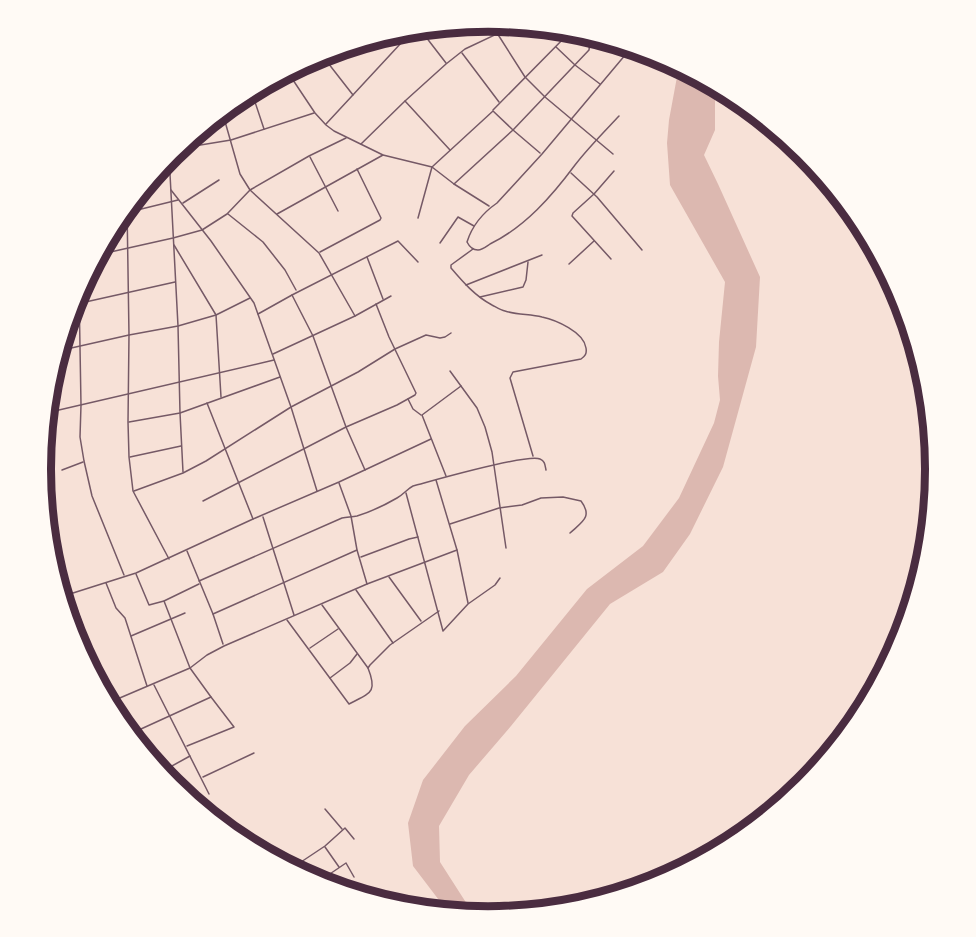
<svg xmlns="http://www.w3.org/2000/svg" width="976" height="937" font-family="Rubik,sans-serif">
  <rect width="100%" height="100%" fill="#f7e1d7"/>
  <!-- water -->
  <polygon fill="#dcb8b0" points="679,66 715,85 715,130 704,155 718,184 760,277 756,347 723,467 690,534 663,572 610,604 511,726 469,775 439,826 440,862 474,915 448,912 413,866 408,823 423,780 465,726 516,676 587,589 643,546 679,498 714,423 720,400 718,376 719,342 725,282 670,185 667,143 669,120"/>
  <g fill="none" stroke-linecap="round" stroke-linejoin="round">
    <!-- minor -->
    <g stroke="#755966" stroke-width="1.5">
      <polyline points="419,28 446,63"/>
      <polyline points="497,33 525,77 545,97 613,154"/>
      <polyline points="556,47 575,65 600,84"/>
      <polyline points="462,53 499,102"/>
      <polyline points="321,54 353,95"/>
      <polyline points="289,70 296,66"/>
      <polyline points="287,71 315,113 326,125 334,131 383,155 432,167 454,184 489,206"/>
      <polyline points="262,84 291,78"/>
      <polyline points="251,90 264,129"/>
      <polyline points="405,101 450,150"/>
      <polyline points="493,110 573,29"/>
      <polyline points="222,111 240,174 250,190 319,253 355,316"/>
      <path d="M619 116C604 132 588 148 575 165 552 196 525 227 490 244 487 246 482 250 478 250 472 250 469 246 467 242 472 226 484 212 497 203L542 154 626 54 627 51 621 43"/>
      <polyline points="326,124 415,28"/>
      <polyline points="361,144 405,101 446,64 465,49 518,24"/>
      <polyline points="176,149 231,140 314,113"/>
      <path d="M540 153 513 130 589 50C591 41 584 37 578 31"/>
      <polyline points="169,155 178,326 180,413 183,472"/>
      <polyline points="310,157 338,211"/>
      <polyline points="571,173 597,197 642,250"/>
      <polyline points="171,190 211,241 254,303 291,407 317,491"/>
      <polyline points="183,203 219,180"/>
      <polyline points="127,206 129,335 128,422 129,457 133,491 169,559"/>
      <polyline points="121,214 178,200"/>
      <polyline points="228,214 263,242 285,270 296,290"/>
      <polyline points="277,214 383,155"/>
      <polyline points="418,218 432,167 493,111 513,130 454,184"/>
      <polyline points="440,243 458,217 474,226"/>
      <polyline points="174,245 216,315 221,397"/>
      <path d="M473 249 451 265V268C463 282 475 296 492 305 496 307 501 310 505 311 517 315 530 314 542 317 556 320 584 332 586 348 587 354 585 356 581 359L513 372 510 378 533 456"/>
      <polyline points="320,252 380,220 381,218 357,169"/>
      <polyline points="97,255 173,238 202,230 227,214 250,190 309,156 346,138"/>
      <polyline points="367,257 383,299"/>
      <polyline points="611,259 572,216 573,213 594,194 614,171"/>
      <polyline points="569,264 594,241"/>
      <polyline points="466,285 542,255"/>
      <polyline points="79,289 81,405 80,437 84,461 92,496 124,575"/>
      <polyline points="292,295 313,336 346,427 365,470"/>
      <polyline points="480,297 523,287 526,280 528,262"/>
      <polyline points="72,305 175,282"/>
      <polyline points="258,314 292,295 398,241 418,262"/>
      <polyline points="58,351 129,335 178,326 216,315 250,298"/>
      <polyline points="273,354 355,316 391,296"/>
      <polyline points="450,371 477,408 485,427 492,452 506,548"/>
      <polyline points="408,399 413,409 421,415"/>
      <polyline points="207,403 253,519"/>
      <polyline points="46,413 274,360"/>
      <polyline points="129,422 180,413 280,377"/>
      <polyline points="130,457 181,446"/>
      <polyline points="62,470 83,462"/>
      <polyline points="446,476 422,415 461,386"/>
      <polyline points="436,480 457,550 468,603"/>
      <polyline points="339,483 351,516 357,550 367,584"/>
      <polyline points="42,484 51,480"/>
      <polyline points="134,491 183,473 206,461 291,407 358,372 395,349 426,335 440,338 445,337 451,333"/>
      <polyline points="406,493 443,631 468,604 495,585 500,578"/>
      <polyline points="203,501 346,427 397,405 415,395 416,393 389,337 376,304"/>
      <polyline points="263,517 294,615"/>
      <path d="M450 524 499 508 522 505 541 498 563 497 581 501C593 517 582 522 570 533"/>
      <polyline points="187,551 213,614 223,644"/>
      <polyline points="361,557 409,539 418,537"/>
      <polyline points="136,574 149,605 164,601 199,584"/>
      <polyline points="389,577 421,621"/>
      <path d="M199 581 342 518C347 517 352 517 357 516 370 512 385 505 397 498 404 494 407 489 413 486 432 481 528 453 540 459 545 461 545 465 546 470"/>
      <polyline points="106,583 116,608 125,618 147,686"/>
      <polyline points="356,590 393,643"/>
      <polyline points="73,593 136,573 253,519 339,482 431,439"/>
      <polyline points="322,605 368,668"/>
      <polyline points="213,614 357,550"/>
      <path d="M287 620 349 704C370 693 378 693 368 668L370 665 390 645 439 611"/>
      <polyline points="131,636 185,613"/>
      <polyline points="74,637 84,634"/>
      <polyline points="310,648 338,629"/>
      <polyline points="90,669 96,667"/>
      <polyline points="330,678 350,663 357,654"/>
      <polyline points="154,685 209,794"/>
      <polyline points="108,703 190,668 207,655 224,646 367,584 457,550"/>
      <polyline points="130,734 211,697 190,668 164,601"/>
      <polyline points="187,746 234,727 211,697"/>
      <polyline points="161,772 190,756"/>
      <polyline points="203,777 254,753"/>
      <polyline points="325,809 342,829"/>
      <polyline points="325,847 339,867"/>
      <polyline points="292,868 325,846 345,828 354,839"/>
      <polyline points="318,882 346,863 354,877"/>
    </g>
    <!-- tertiary -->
    <polyline stroke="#755966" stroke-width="1.5" points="59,588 69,592"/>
    <!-- secondary -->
    <polyline stroke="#4a2c40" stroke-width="2" points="45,517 64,574 115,716"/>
  </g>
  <!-- crop -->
  <path d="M0 0H976V937H0ZM51 469a437 437 0 1 1 874 0a437 437 0 1 1-874 0Z" fill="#fffaf5" fill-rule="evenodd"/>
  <path fill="none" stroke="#4a2c40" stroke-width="8" d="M51 469a437 437 0 1 1 874 0a437 437 0 1 1-874 0Z"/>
</svg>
